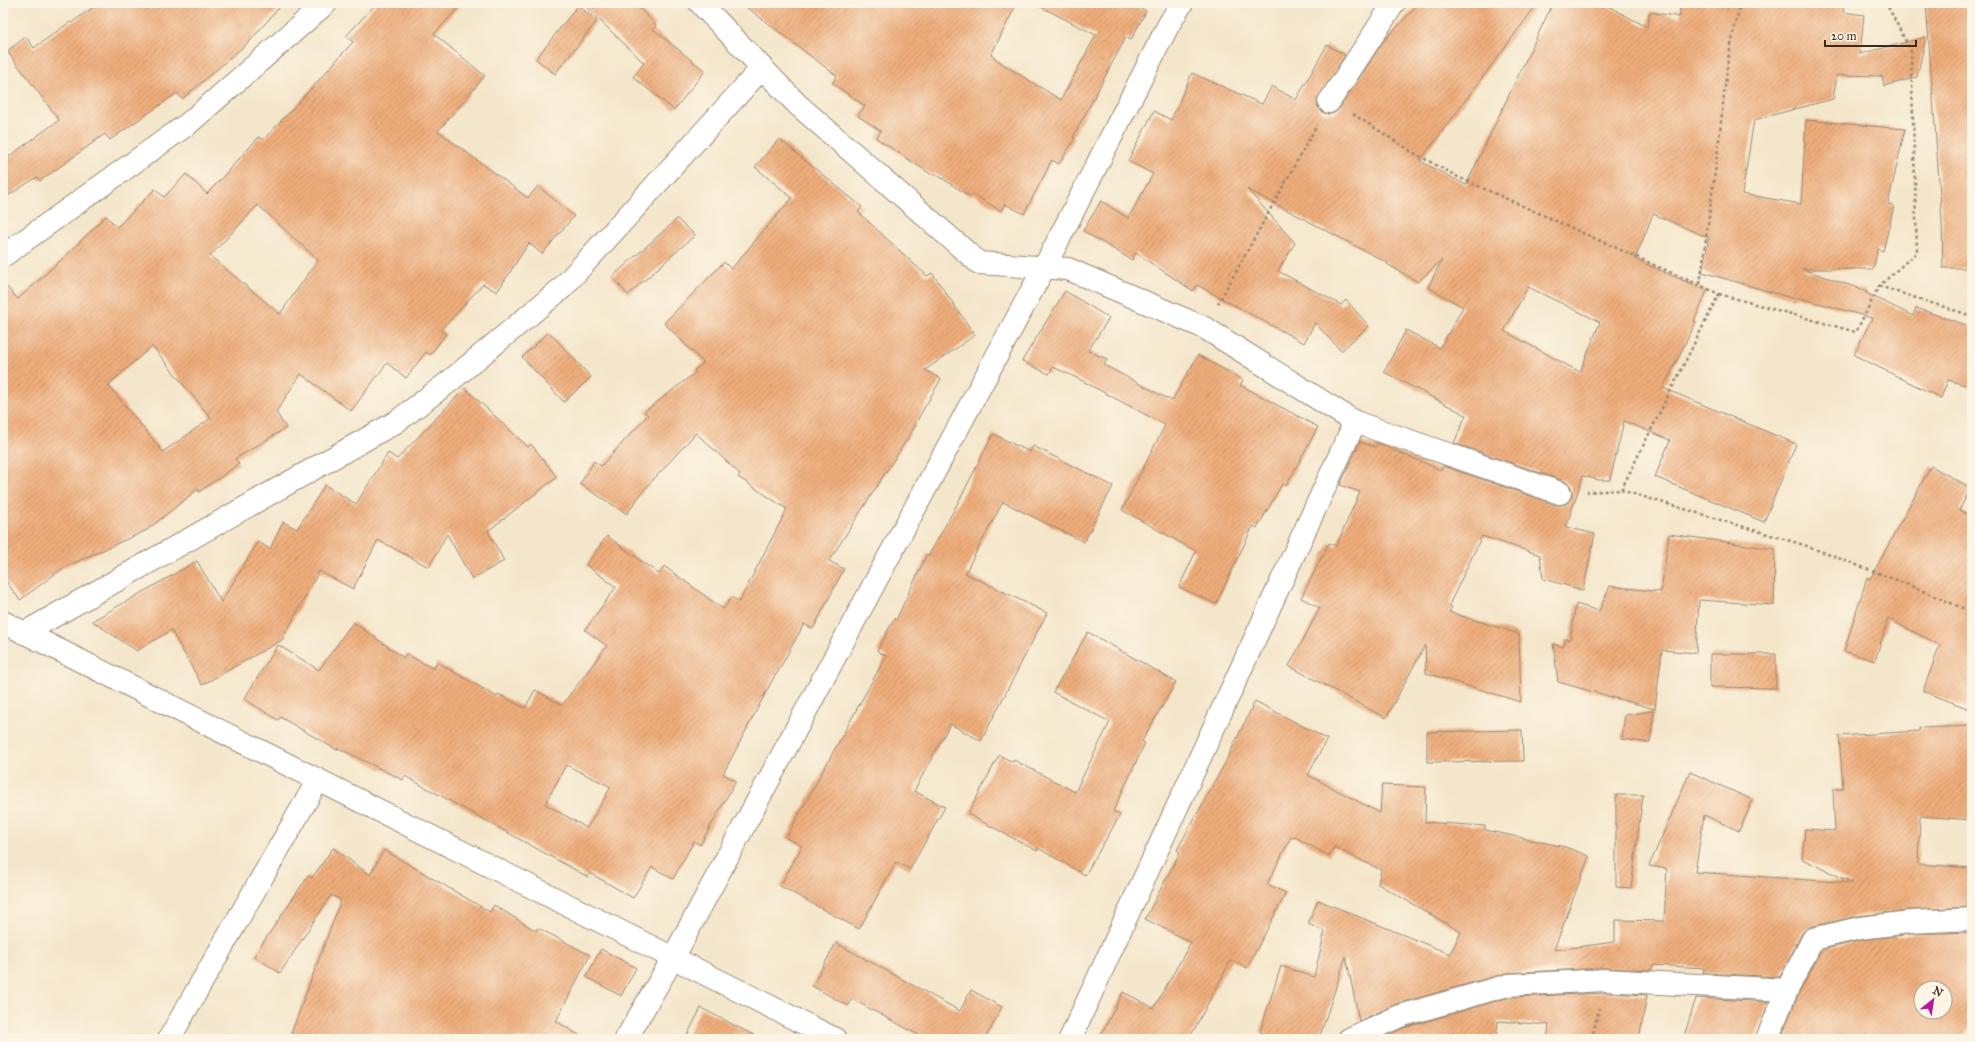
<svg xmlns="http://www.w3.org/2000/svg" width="1975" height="1042" font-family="'IM FELL Great Primer',serif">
  <defs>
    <pattern id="building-hatch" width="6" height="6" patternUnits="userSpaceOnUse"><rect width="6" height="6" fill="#efad7c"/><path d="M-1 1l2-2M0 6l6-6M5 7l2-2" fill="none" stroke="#c38d65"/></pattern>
  </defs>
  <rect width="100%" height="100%" fill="#fcf5e5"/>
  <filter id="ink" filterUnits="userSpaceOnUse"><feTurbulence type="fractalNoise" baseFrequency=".025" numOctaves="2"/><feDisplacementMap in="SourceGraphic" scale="8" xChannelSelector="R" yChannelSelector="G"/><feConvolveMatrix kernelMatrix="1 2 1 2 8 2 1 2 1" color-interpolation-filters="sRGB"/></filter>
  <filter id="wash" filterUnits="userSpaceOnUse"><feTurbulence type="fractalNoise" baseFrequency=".012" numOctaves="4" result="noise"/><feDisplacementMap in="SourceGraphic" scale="16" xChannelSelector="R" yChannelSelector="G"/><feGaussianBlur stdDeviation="0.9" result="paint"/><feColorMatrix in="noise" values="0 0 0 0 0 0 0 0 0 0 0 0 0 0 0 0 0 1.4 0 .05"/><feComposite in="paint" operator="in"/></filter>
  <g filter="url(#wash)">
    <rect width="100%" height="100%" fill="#f4e6cb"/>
    <g id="blocks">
      <!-- building -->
      <g fill="url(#building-hatch)" fill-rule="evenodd">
        <polygon points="99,3 283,3 249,42 182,99 177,93 110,140 105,134 40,181 37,177 3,199 3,161 59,120 7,51 26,37 34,48 70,22 71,23"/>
        <path d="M377 3H463L434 34 485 76 438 131 528 198 538 186 574 216 542 254 529 243 497 292 483 284 441 330 446 334 430 355 426 352 406 378 387 363 351 411 301 374 276 412 286 428 235 459 239 464 199 492 198 489 147 530 63 568 20 600 3 577V283L18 299 59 262 106 216 117 227 155 189 164 197 186 174 207 194 259 137 263 140 300 101 353 42 346 36ZM258 205 318 260 280 314 210 256ZM152 346 211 418 163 452 108 385Z"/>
        <polygon points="582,3 634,3 656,25 653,29 705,71 674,110 633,77 644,63"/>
        <polygon points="741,3 1017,3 991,55 1004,65 1061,100 1096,35 1033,3 1131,3 1146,11 1131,40 1126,37 1073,137 1075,138 1059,164 1052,160 1024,214 1005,204 1001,211 973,194 971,197 934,173 932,175 876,138 881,131 858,116 865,106 832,83 837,76"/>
        <path d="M1419 3H1538L1420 161 1466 185 1553 3H1602L1647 27 1650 12 1680 17V3H1844L1843 12 1864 15 1860 54 1926 37 1917 77 1884 86 1882 76 1837 75 1833 99 1754 120 1742 194 1801 204 1806 120 1905 129 1888 204 1894 206 1883 251 1878 249 1873 269H1802L1867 291 1866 293 1913 316 1916 308 1972 327V387L1948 380 1941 398 1854 355 1872 318 1796 297 1795 299 1702 272 1709 238 1653 214 1635 259 1707 291 1694 321 1696 322 1663 388 1796 444 1764 522 1655 477 1670 440 1624 421 1610 480H1599L1583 476 1566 527 1595 534 1583 590 1543 579 1540 555 1482 536 1449 605 1452 607 1449 612 1519 634 1521 702 1426 673 1425 645 1386 718 1289 666 1320 608 1301 598 1329 543 1336 546 1360 492 1340 485 1360 442 1375 447 1377 443 1441 470 1443 466 1556 505H1562L1568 503 1572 497V491L1570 485 1564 481 1454 443 1466 415 1384 372 1406 330 1440 348 1463 307 1428 287 1442 260 1418 282 1387 264 1388 263 1247 189 1295 243 1278 271 1341 305 1346 300 1369 326 1341 351 1315 323 1304 343 1197 285 1193 291 1136 253 1132 260 1083 231 1101 201 1128 218 1153 174 1128 161 1154 111 1171 120 1192 73 1262 104 1272 86 1296 100 1327 45 1345 55 1317 101 1318 107 1322 112 1328 114 1334 113 1339 109 1382 43ZM1528 287 1600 322 1580 372 1504 331Z"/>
        <polygon points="1926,3 1972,3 1972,268 1943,268 1942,222"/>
        <polygon points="578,5 597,21 555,74 536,59"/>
        <path d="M779 139 862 207 858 212 927 276 932 273 975 335 925 370 941 379 915 424 916 425 829 561 844 569 813 629 804 624 776 675H775L723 774 736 781 700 845 694 841 673 879 652 867 633 898 590 873 588 877 405 776 403 780 338 748 337 750 280 717 278 720 244 699 278 645 319 670 353 622 404 658 406 654 434 669 437 662 497 697 498 694 525 708 535 690 562 705 607 646 585 630 616 587 586 565 607 536 659 574 664 566 723 609 732 597 739 602 787 509 738 477 740 474 696 433 643 491 627 514 580 484 594 461 601 466 648 415 644 412 696 372 694 370 704 363 664 323 724 262 731 269 792 198 755 167ZM566 765 611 787 587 828 545 804Z"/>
        <polygon points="677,219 695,235 628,295 612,277"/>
        <polygon points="1065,291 1109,318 1088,351 1107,359 1104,365 1172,401 1198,355 1243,380 1240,385 1318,427 1286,486 1282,484 1257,528 1253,526 1216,604 1179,587 1196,551 1122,510 1165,425 1075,377 1053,367 1049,374 1022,361"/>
        <polygon points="549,332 591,377 564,402 522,357"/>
        <polygon points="465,388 528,447 531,444 557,477 488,531 504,561 472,579 447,534 429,567 378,540 353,589 319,571 282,640 202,685 171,630 137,651 92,621 197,561 221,602 258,542 270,549 283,522 297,529 325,485 356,504 388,453 397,459"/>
        <polygon points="993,434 1030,452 1033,446 1113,486 1084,542 1003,502 965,573 1047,613 981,741 950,724 914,791 945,807 910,869 896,862 859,929 780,886 802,846 786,838 886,656 877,651 894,619 896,620 927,554 929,555 960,499"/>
        <polygon points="1931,466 1971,488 1959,510 1972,517 1972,710 1923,691 1940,645 1888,619 1875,661 1844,651 1867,578 1870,579"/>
        <polygon points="1669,534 1775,549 1774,605 1699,600 1696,653 1662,650 1655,709 1558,682 1553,644 1563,647 1566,639 1570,640 1576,604 1599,611 1610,586 1661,592"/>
        <polygon points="1088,632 1176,682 1142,741 1145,743 1113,811 1120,815 1085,875 1038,848 1037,851 968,814 999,755 1013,762 1014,760 1075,792 1110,722 1053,692"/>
        <polygon points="1710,654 1776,654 1776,688 1710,687"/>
        <polygon points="1255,701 1327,739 1308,775 1380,813 1382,785 1426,787 1425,822 1485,826 1485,830 1565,847 1589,856 1554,950 1615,942 1615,920 1664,921 1667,869 1649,866 1690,772 1753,800 1739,831 1704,815 1695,872 1853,883 1802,859 1805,829 1835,831 1833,789 1843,789 1839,736 1919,731 1919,728 1972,726 1972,820 1920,816 1918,864 1972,868 1972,907 1909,910 1858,916 1810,927 1802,933 1780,977 1703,973 1704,968 1653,965 1652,970 1604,968 1507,973 1396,1004 1359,1021 1346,956 1319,1039 1280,1039 1260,1032 1281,966 1314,977 1325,931 1308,924 1318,900 1450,954 1461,932 1378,884 1381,870 1334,847 1329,856 1295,837 1294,838 1291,837 1267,884 1286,893 1247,968 1231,960 1189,1039 1099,1039 1123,992 1154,1008 1191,942 1145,919 1180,852 1177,850 1225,763"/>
        <polygon points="1654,711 1650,743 1622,739 1625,715"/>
        <polygon points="1522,730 1523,761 1427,762 1427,732"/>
        <polygon points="1616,795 1643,795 1631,888 1616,887"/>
        <polygon points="333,848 370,875 384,850 490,912 494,905 536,931 538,928 590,955 556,1021 585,1039 289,1039 341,900 331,895 280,973 254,956 308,876 312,878"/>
        <path d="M1972 932V1022L1964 1039H1780L1798 995 1822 950 1862 940 1911 934ZM1921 988H1945V1012H1921Z"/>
        <polygon points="836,943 960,1011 971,990 1002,1007 985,1039 926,1039 852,999 848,1006 812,986"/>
        <polygon points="601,949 636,968 621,996 586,977"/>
        <polygon points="1605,993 1647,995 1639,1039 1547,1039 1549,1025 1498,1021 1496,1039 1379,1039 1404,1028 1510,997"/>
        <polygon points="1696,998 1769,1002 1755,1039 1683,1039"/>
        <polygon points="701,1008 761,1039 685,1039"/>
      </g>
    </g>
  </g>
  <g filter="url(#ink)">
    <use href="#blocks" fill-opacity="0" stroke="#988874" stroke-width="1"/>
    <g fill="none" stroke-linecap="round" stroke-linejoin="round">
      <!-- minor casing -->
      <g stroke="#988874" stroke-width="24">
        <g id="minor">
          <polyline points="700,3 797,104 979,263 1068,269 1205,328 1355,422 1560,493"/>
          <polyline points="1329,102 1394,3"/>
          <polyline points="3,256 189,123 326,3"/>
          <polyline points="3,622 835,1039"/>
          <polyline points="24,633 396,422 450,381 562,288 761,69"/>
          <polyline points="1787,990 1813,939 1860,928 1910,922 1972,919"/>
          <polyline points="169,1039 318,780"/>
          <polyline points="626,1039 673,958 1044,268 1169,24 1182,3"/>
          <polyline points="1070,1039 1355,422"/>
          <polyline points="1349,1039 1400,1016 1508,985 1605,980 1787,990 1767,1039"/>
        </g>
      </g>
      <!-- path -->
      <g stroke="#988874" stroke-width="2.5" stroke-dasharray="3 3" stroke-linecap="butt">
        <polyline points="1353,114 1412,152 1458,177 1719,294 1621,490 1587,492"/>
        <polyline points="1700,284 1718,149 1728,59 1740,3"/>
        <polyline points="1879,286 1972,316"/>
        <polyline points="1719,294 1856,332 1879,286 1917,252 1911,51 1886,3"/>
        <polyline points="1218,304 1317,125"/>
        <polyline points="1621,490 1804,545 1904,583 1972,612"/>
        <polyline points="1592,1039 1599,1008"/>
      </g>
      <!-- minor -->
      <use href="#minor" stroke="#fff" stroke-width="22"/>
    </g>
  </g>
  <!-- margin -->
  <rect width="1975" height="1042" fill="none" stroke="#fcf5e5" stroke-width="16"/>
  <!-- north arrow -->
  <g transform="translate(1933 1000) rotate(30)"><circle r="19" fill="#fcf5e5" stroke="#afa495"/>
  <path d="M0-3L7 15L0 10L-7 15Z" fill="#b5179e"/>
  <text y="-6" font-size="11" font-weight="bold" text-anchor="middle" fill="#3b2a1e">N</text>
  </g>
  <!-- scale -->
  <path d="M1825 40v6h91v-6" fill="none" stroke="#3b2a1e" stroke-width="2"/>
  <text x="1831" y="40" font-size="12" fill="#3b2a1e" stroke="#fcf5e5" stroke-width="3" paint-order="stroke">20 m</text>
</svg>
